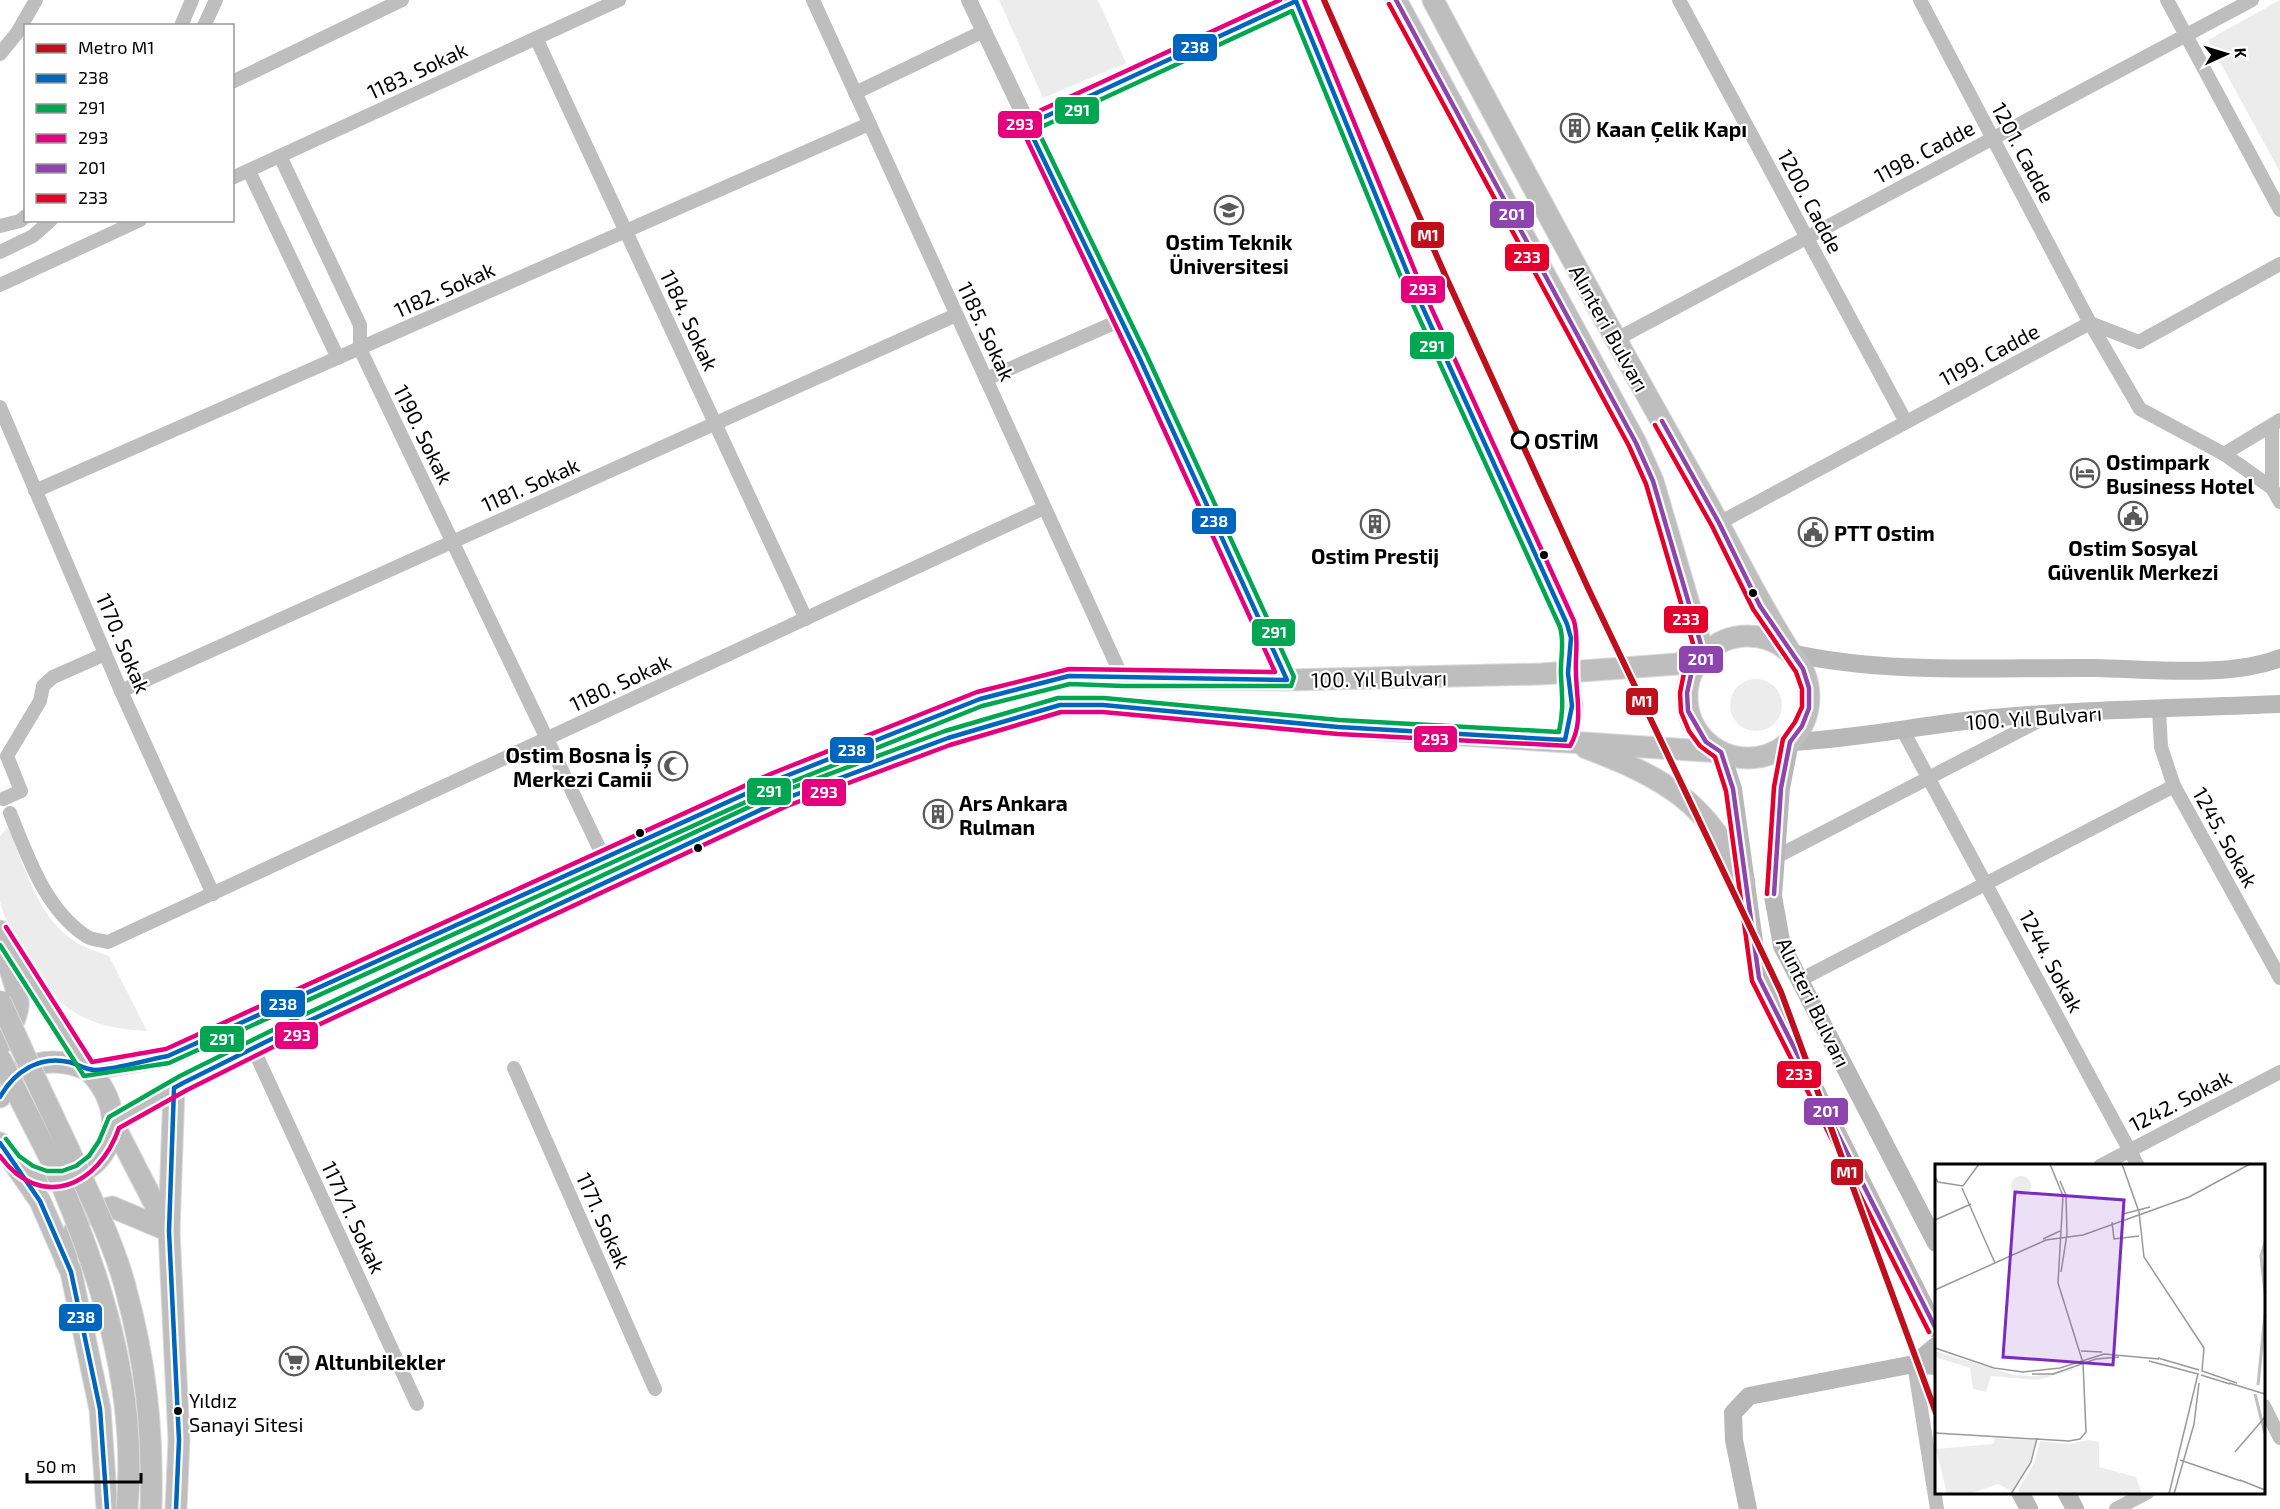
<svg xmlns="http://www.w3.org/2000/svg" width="2280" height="1509" font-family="'Exo 2',sans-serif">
  <rect width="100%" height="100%" fill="#fff"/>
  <!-- green -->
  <g fill="#ececec">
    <polygon points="999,0 1098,0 1126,63 1043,98"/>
    <polygon points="2280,0 2280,172 2208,40"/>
    <circle cx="1756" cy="705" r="26"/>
    <path d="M8 827C25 867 38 921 79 944 88 949 99 952 109 956L147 1031C75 1027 53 1004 19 943 13 931 2 915 0 901 0 880 0 857 0 836Z"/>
  </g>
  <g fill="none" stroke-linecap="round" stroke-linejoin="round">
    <!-- primary casing -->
    <g stroke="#dbdbdb" stroke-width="23">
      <g id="primary">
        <polyline points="1396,0 1636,443 1653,481 1704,655"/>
        <path d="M1433 0C1520 163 1607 326 1698 486 1730 542 1756 599 1791 653"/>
        <circle cx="1748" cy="697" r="61"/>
        <polyline points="1565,740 1572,706 1568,673"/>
        <path d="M1586 748C1663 777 1710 803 1744 882"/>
        <path d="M0 931 88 1070C146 1127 91 1205 20 1168"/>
        <path d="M0 1042H3C28 1001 17 998 6 955"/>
        <polyline points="88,1070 168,1056 776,780 980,699 1069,676 1123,679 1287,680 1541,674 1677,664 1704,655"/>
        <polyline points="36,1080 69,1150"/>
        <polyline points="174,1088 169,1231 179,1440 176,1509"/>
        <polyline points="16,1091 50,1158"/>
        <path d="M0 1097C16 1060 54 1055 88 1070"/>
        <polyline points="113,1123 183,1083 298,1026 784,799 948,738 1060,705 1103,705 1338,727 1721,752"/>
        <polyline points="113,1123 167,1228"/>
        <polyline points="0,1143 40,1201 71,1272 100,1409 107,1509"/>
        <polyline points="66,1262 68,1244 82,1216 112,1207 169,1231"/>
      </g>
    </g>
    <!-- minor -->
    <g stroke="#bebebe" stroke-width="14">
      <polyline points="813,0 1123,679"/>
      <polyline points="1679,0 1906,422"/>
      <polyline points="1920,0 2090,323 2140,409 2224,454 2272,488 2280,502"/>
      <polyline points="2167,0 2280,210"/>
      <polyline points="181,26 192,0"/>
      <polyline points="204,26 216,0"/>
      <polyline points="536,38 806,619"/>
      <polyline points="0,54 17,33 36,0"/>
      <polyline points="232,82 402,0"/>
      <polyline points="855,93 982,32"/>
      <polyline points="1027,125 1296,1"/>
      <polyline points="280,156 360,325 360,349 604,858"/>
      <polyline points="249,171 338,358"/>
      <polyline points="232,178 619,0"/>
      <polyline points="0,226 20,221 26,216"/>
      <polyline points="0,252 33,236 51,220"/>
      <polyline points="0,285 140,220"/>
      <polyline points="1615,340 2252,0"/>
      <polyline points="986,379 1121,320"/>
      <polyline points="0,407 121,691 213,894"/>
      <polyline points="2224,454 2280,420"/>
      <polyline points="2272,488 2272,427"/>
      <polyline points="35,491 869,124"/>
      <polyline points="1719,523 2090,323 2139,342 2280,264"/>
      <polyline points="121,691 956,315"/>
      <polyline points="2159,710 2161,747 2174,786 2280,978"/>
      <polyline points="1902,729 2138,1166"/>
      <polyline points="3,799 21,791 7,756 40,701 43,686 53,677 105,654"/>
      <path d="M10 813C27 855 45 909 86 936 91 940 101 940 108 942L1044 508"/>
      <polyline points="1778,856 2048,716"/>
      <polyline points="1800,980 2174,786"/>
      <polyline points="253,1048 417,1404"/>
      <polyline points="514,1068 655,1389"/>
      <polyline points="2100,1166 2280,1072"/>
      <polyline points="1914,1364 1937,1509"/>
      <polyline points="2264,1406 2280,1438"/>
      <polyline points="2116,1509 2148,1492"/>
    </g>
    <!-- tertiary -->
    <g stroke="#bebebe" stroke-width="16">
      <polyline points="969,0 1140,359 1287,680"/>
      <polyline points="1296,0 1412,284 1567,624 1571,638 1568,673"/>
    </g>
    <!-- secondary -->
    <g stroke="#b8b8b8" stroke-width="18">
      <path d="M1791 653C1887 675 1996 667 2095 668 2149 669 2230 678 2280 658"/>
      <polyline points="1721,752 1733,789 1759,978 1936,1329"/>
      <path d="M1936 1243 1782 946 1773 896 1781 788 1790 742C1858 739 1925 724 1993 718 2086 709 2186 708 2280 704"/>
      <polyline points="1914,1364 1936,1346"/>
      <polyline points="2020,1492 2029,1509"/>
      <polyline points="2066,1492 2075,1509"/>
      <polyline points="1748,1509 1734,1440 1733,1413 1749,1396 1914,1364 1936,1366"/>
    </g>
    <!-- primary -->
    <use href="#primary" stroke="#bebebe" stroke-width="21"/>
    <!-- primary-bridge casing -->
    <g stroke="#dbdbdb" stroke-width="23" stroke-linecap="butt">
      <g id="primary-bridge">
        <polyline points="0,1001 36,1080"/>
        <polyline points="0,1058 16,1091"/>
        <path d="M69 1150C88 1192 113 1241 125 1286 146 1363 153 1429 151 1509"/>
        <path d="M50 1158C99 1268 138 1387 127 1509"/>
      </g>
    </g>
    <!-- primary-bridge -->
    <use href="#primary-bridge" stroke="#bebebe" stroke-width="21"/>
    <!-- bus-1 casing -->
    <g stroke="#fff" stroke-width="9">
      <g id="bus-1">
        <path d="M0 1097C14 1072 39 1055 69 1062 78 1064 85 1070 95 1070 120 1069 144 1060 168 1056L776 780 980 699 1069 676 1287 680 1140 359 1027 125 1296 1 1412 284 1567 624 1571 638 1568 673 1572 706 1565 740 1338 727 1103 705H1060L948 738 784 799 298 1026 183 1083 174 1088 169 1231 179 1440 176 1509"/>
        <polyline points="0,1143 40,1201 71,1272 100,1409 107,1509"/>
      </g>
    </g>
    <!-- bus-2 casing -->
    <g stroke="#fff" stroke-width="9">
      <path id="bus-2" d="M0 945 84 1076 169 1063 779 787 982 706 1070 684 1123 686H1291L1294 677 1147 356 1037 129 1292 11 1405 287 1560 627C1565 643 1560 658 1561 675 1562 698 1564 708 1559 732L1339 720 1104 698H1058L945 731 781 792 295 1019 180 1076 109 1117 99 1141 89 1156 76 1166 62 1171H47L33 1166 19 1156 6 1139"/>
    </g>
    <!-- bus-3 casing -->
    <g stroke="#fff" stroke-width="9">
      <g id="bus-3">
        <polyline points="6,927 92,1062 166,1049 773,773 977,692 1069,669 1275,672 1133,362 1020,125 1024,118 1280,0"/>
        <path d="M0 1156C41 1212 99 1186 119 1128L187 1090 301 1033 787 806 950 745 1061 712H1103L1338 734 1570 746C1584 723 1576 697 1576 672 1575 654 1579 640 1574 621L1419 281 1304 0"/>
      </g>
    </g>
    <!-- bus-4 casing -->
    <g stroke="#fff" stroke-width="9">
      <g id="bus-4">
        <polyline points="1396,0 1636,443 1653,481 1704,655 1691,675 1687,693 1688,711 1706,742 1721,752 1733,789 1759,978 1936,1329"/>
        <polyline points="1662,421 1719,523 1760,606 1803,669 1809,688 1809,708 1802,726 1790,742 1781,788 1774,894"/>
      </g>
    </g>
    <!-- bus-5 casing -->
    <g stroke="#fff" stroke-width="9">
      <g id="bus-5">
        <polyline points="1389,4 1629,446 1646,484 1696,654 1684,673 1680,693 1681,712 1689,731 1700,746 1715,757 1726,791 1752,981 1929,1332"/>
        <polyline points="1655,425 1712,526 1753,609 1796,672 1802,689 1802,707 1795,722 1783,739 1774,787 1767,894"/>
      </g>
    </g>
    <!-- bus-1 -->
    <use href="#bus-1" stroke="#0065bd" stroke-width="4.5"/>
    <!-- bus-2 -->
    <use href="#bus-2" stroke="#00a651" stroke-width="4.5"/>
    <!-- bus-3 -->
    <use href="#bus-3" stroke="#e5007d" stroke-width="4.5"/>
    <!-- bus-4 -->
    <use href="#bus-4" stroke="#8e44ad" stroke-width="4.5"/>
    <!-- bus-5 -->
    <use href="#bus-5" stroke="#e4002b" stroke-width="4.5"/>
    <!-- metro-1 casing -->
    <g stroke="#fff" stroke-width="10">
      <polyline id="metro-1" points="1324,0 1446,277 1588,588 1781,992 1936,1413"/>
    </g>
    <!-- metro-1 -->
    <use href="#metro-1" stroke="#bf0e1c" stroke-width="6"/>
  </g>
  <!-- icons -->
  <defs>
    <g id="building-ring" transform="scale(1.5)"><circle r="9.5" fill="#fff" stroke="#595959" stroke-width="1.5"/><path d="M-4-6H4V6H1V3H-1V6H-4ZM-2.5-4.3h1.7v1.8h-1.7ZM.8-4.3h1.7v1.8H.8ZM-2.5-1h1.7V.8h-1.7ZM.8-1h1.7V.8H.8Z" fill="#595959"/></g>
    <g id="school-ring" transform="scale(1.5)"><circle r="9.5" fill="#fff" stroke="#595959" stroke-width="1.5"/><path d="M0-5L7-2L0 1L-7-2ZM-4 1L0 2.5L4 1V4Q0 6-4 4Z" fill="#595959"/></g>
    <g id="hotel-ring" transform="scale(1.5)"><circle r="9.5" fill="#fff" stroke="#595959" stroke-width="1.5"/><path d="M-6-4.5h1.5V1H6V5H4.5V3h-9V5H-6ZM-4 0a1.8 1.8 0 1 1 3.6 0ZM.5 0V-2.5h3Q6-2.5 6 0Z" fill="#595959"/></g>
    <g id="civic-ring" transform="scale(1.5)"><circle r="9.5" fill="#fff" stroke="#595959" stroke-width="1.5"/><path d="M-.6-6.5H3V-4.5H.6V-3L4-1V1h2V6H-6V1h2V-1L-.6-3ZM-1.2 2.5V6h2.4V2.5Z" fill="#595959"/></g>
    <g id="mosque-ring" transform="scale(1.5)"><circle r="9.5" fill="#fff" stroke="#595959" stroke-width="1.5"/><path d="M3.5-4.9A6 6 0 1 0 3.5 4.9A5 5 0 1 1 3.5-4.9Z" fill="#595959"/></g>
    <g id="supermarket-ring" transform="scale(1.5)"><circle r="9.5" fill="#fff" stroke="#595959" stroke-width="1.5"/><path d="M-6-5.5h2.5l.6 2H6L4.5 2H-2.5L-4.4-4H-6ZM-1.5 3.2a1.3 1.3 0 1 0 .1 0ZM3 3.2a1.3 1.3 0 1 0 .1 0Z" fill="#595959"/></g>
  </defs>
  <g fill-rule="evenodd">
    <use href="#building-ring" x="1575" y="128"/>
    <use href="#school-ring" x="1229" y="210"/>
    <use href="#hotel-ring" x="2085" y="473"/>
    <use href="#civic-ring" x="2133" y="516"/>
    <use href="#building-ring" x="1375" y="524"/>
    <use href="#civic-ring" x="1813" y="532"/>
    <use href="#mosque-ring" x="673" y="766"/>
    <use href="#building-ring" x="938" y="814"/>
    <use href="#supermarket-ring" x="294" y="1361"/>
  </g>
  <!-- markers -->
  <circle fill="#fff" stroke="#000" stroke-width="3" cx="1520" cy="440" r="8"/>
  <g fill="#000" stroke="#fff" stroke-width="2">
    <circle cx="1544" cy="555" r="5"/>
    <circle cx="1753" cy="593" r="5"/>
    <circle cx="640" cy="833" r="5"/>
    <circle cx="698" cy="848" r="5"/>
    <circle cx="178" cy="1411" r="5"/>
  </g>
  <g text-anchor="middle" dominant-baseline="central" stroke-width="4.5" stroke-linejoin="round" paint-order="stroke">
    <!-- bus labels -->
    <g font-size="20" fill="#000" stroke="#fff" text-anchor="start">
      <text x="189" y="1400">Yıldız<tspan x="189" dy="24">Sanayi Sitesi</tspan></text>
    </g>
    <!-- street labels -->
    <g font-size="21" fill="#000" stroke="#fff">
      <text transform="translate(417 70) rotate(-25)">1183. Sokak</text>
      <text transform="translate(1924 151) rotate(-28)">1198. Cadde</text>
      <text transform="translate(2024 152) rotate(62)">1201. Cadde</text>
      <text transform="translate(1811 201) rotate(62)">1200. Cadde</text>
      <text transform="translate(444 289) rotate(-24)">1182. Sokak</text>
      <text transform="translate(690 320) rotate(65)">1184. Sokak</text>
      <text transform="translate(1610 328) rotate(61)">Alınteri Bulvarı</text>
      <text transform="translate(987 331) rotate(65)">1185. Sokak</text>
      <text transform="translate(1989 354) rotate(-28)">1199. Cadde</text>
      <text transform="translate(424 434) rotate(64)">1190. Sokak</text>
      <text transform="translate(530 484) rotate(-24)">1181. Sokak</text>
      <text transform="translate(124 643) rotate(67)">1170. Sokak</text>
      <text transform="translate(1379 678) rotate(-1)">100. Yıl Bulvarı</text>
      <text transform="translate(620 682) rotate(-25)">1180. Sokak</text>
      <text transform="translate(2034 717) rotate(-4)">100. Yıl Bulvarı</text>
      <text transform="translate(2226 837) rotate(61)">1245. Sokak</text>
      <text transform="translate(2052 961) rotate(62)">1244. Sokak</text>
      <text transform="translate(1814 1002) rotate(64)">Alınteri Bulvarı</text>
      <text transform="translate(2180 1100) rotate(-27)">1242. Sokak</text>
      <text transform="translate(354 1217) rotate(65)">1171/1. Sokak</text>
      <text transform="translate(604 1220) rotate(66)">1171. Sokak</text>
    </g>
    <!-- poi labels -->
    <g font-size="21" font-weight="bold" fill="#000" stroke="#fff" text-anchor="start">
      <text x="1596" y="128">Kaan Çelik Kapı</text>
      <text x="1229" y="241" text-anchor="middle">Ostim Teknik<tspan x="1229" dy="24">Üniversitesi</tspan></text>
      <text x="2106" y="461">Ostimpark<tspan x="2106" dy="24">Business Hotel</tspan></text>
      <text x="1834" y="532">PTT Ostim</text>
      <text x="2133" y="547" text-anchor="middle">Ostim Sosyal<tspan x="2133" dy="24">Güvenlik Merkezi</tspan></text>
      <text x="1375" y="555" text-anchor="middle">Ostim Prestij</text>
      <text x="652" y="754" text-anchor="end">Ostim Bosna İş<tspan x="652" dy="24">Merkezi Camii</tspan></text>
      <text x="959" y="802">Ars Ankara<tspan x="959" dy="24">Rulman</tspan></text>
      <text x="315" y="1361">Altunbilekler</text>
    </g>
    <!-- stop labels -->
    <g font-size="21" font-weight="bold" fill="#000" stroke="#fff" text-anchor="start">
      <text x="1534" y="440">OSTİM</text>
    </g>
  </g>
  <!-- overview -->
  <g transform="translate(1935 1164)">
    <rect width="330" height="330" fill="#fff"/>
    <path d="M76 22a10 10 0 1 1 20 0a10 10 0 1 1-20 0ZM0 187 79 211 100 212 147 203 103 216 56 212 51 228 38 225 35 204 0 193ZM60 274 100 276 96 295 77 327 63 320 34 330H12L1 285 58 280ZM154 276 164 278V303L201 313 207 330H85L83 326 99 300 105 277 134 280Z" fill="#ececec"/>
    <path fill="none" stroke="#bfbfbf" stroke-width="3" d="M330 79 326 92 330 129M323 221 330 150M320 230 330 270"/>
    <path fill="none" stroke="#999" stroke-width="1.5" d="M187 0 204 48 209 93 269 184 267 207 302 219M0 13 3 18 28 22 44 0M125 17 131 31 132 70 126 108M27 24 60 99M188 50 215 43M0 56 36 40M177 58 179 75 204 72M108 75 125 67M0 126 111 76 148 71 254 33 315 0M0 184 59 204 88 208 125 204 169 190 224 195M146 187 167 188M223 194 264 206M214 197 263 210 234 330M97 210H118L161 195 184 193M266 211 295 220M294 219 330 230M0 269 134 277 145 275 151 268 148 199 123 119 128 32 115 0M300 288 330 253M245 296 306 317M305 316 330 326M76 330 96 298 102 274M239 330 259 260 264 219"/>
    <path fill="#7b2cbf" fill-opacity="0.15" stroke="#7b2cbf" stroke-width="3" d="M80 28 189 36 178 201 68 193Z"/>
    <rect width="330" height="330" fill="none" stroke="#000" stroke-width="3"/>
  </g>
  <g stroke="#fff" stroke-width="2">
    <rect x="1172" y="33" width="46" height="29" rx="6" fill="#0065bd"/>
    <rect x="1054" y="96" width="46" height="29" rx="6" fill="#00a651"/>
    <rect x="997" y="110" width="46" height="29" rx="6" fill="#e5007d"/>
    <rect x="1489" y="200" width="46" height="29" rx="6" fill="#8e44ad"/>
    <rect x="1410" y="221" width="35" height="28" rx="6" fill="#bf0e1c"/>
    <rect x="1504" y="243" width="46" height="29" rx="6" fill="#e4002b"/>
    <rect x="1400" y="275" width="46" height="29" rx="6" fill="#e5007d"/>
    <rect x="1409" y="331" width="46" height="29" rx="6" fill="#00a651"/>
    <rect x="1191" y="507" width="46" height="28" rx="6" fill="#0065bd"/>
    <rect x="1663" y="605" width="46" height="29" rx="6" fill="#e4002b"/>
    <rect x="1251" y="618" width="45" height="29" rx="6" fill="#00a651"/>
    <rect x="1678" y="645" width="46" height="29" rx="6" fill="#8e44ad"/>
    <rect x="1625" y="687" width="34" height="29" rx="6" fill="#bf0e1c"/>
    <rect x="1413" y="725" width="45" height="28" rx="6" fill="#e5007d"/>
    <rect x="829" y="736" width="46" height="28" rx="6" fill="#0065bd"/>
    <rect x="746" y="777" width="46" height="29" rx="6" fill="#00a651"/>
    <rect x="801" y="778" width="46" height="29" rx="6" fill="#e5007d"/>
    <rect x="260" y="989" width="46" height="29" rx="6" fill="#0065bd"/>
    <rect x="274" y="1021" width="45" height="29" rx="6" fill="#e5007d"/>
    <rect x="199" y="1025" width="46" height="28" rx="6" fill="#00a651"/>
    <rect x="1776" y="1060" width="46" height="29" rx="6" fill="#e4002b"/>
    <rect x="1803" y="1097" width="46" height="29" rx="6" fill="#8e44ad"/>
    <rect x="1830" y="1158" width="34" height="28" rx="6" fill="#bf0e1c"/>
    <rect x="58" y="1303" width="45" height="29" rx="6" fill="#0065bd"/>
  </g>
  <g font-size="16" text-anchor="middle" font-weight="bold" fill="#fff">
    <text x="1195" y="53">238</text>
    <text x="1077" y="116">291</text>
    <text x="1020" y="130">293</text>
    <text x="1512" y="220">201</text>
    <text x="1428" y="241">M1</text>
    <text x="1527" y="263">233</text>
    <text x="1423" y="295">293</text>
    <text x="1432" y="352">291</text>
    <text x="1214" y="527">238</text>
    <text x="1686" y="625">233</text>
    <text x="1274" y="638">291</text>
    <text x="1701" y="665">201</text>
    <text x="1642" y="707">M1</text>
    <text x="1435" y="745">293</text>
    <text x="852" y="756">238</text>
    <text x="769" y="797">291</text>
    <text x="824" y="798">293</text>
    <text x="283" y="1010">238</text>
    <text x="297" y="1041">293</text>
    <text x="222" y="1045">291</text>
    <text x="1799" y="1080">233</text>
    <text x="1826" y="1117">201</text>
    <text x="1847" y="1178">M1</text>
    <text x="81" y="1323">238</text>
  </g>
  <!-- legend -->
  <rect x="24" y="24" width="210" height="198" fill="#ffffff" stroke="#999999" stroke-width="1.5"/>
  <rect x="36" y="44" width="30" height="9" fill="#bf0e1c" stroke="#999999" stroke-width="1.5"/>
  <text x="78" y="54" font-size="18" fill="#000000">Metro M1</text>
  <rect x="36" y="74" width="30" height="9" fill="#0065bd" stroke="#999999" stroke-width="1.5"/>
  <text x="78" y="84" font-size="18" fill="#000000">238</text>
  <rect x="36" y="104" width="30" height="9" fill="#00a651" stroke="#999999" stroke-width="1.5"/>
  <text x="78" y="114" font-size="18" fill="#000000">291</text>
  <rect x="36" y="134" width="30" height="9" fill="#e5007d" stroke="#999999" stroke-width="1.5"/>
  <text x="78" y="144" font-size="18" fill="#000000">293</text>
  <rect x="36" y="164" width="30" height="9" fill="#8e44ad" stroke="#999999" stroke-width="1.5"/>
  <text x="78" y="174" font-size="18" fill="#000000">201</text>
  <rect x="36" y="194" width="30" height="9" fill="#e4002b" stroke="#999999" stroke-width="1.5"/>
  <text x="78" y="204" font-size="18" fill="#000000">233</text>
  <!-- north arrow -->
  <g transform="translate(2226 54) rotate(86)" stroke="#ffffff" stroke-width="4.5" paint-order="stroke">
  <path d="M0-4.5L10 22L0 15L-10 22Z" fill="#000000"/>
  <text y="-9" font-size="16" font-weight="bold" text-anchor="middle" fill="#000000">K</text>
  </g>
  <!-- scale -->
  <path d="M27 1473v9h114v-9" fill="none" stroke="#000000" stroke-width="3"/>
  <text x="36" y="1473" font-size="18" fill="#000000" stroke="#ffffff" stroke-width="4.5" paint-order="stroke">50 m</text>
</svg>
